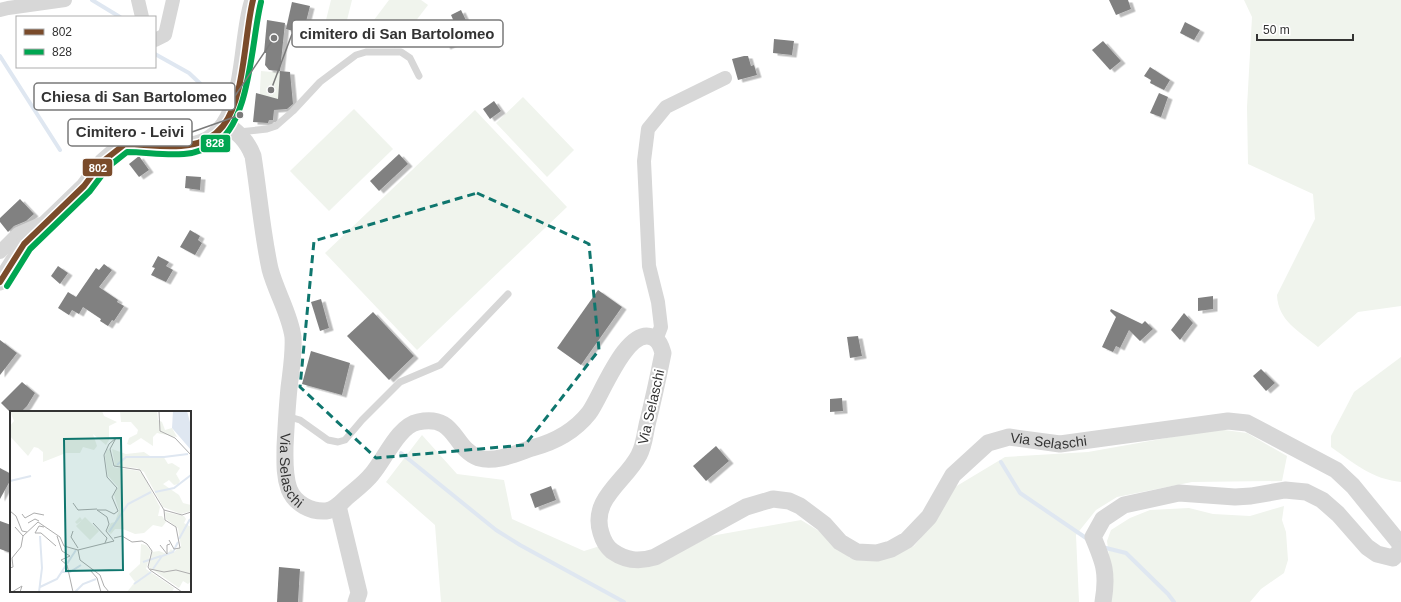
<svg xmlns="http://www.w3.org/2000/svg" width="1401" height="602" font-family="Arial,sans-serif">
  <defs>
    <filter id="shadow"><feDropShadow dx="4.5" dy="2.5" stdDeviation="0" flood-color="#0004"/></filter>
  </defs>
  <rect width="100%" height="100%" fill="#fff"/>
  <!-- green -->
  <g fill="#f0f4ed">
    <polygon points="331,0 352,0 340,48 320,44"/>
    <polygon points="389,0 421,0 428,5 395,48 368,28"/>
    <path d="M1244 0H1401V306L1358 312 1318 347C1299 331 1278 321 1277 295L1315 219 1313 194 1248 164 1247 107 1252 17Z"/>
    <polygon points="261,71 284,73 282,108 259,107"/>
    <polygon points="523,97 574,150 547,177 496,123"/>
    <polygon points="354,109 393,149 329,211 290,171"/>
    <polygon points="475,110 567,207 417,350 325,253"/>
    <path d="M1401 357V482C1372 479 1355 464 1331 447V436L1354 392Z"/>
    <polygon points="1217,429 1247,433 1287,456 1282,481 1192,482 1117,497 1096,510 1076,535 1079,602 441,602 435,525 386,482 422,435 457,474 504,480 512,519 584,551 600,546 617,559 684,550 711,536 801,520 819,531 850,558 883,559 914,546 933,523 950,490 1005,457 1088,452"/>
    <polygon points="1284,506 1282,520 1286,532 1288,560 1284,573 1261,589 1250,602 1111,602 1112,578 1107,541 1111,530 1130,518 1150,510 1189,508 1213,514 1250,516"/>
  </g>
  <g fill="none" stroke-linecap="round" stroke-linejoin="round">
    <!-- stream -->
    <g stroke="#dfe7f1" stroke-width="4">
      <polyline points="92,0 120,17"/>
      <polyline points="155,54 189,73 226,108"/>
      <polyline points="0,56 60,150"/>
      <polyline points="401,453 496,530 520,545 624,602"/>
      <polyline points="1001,462 1020,493 1089,540"/>
      <polyline points="1102,547 1126,553 1168,594 1174,602"/>
    </g>
  </g>
  <!-- building -->
  <g fill="#818181" filter="url(#shadow)">
    <polygon points="1109,0 1128,0 1131,9 1116,15"/>
    <polygon points="292,2 310,6 303,34 286,29"/>
    <polygon points="461,10 473,35 446,47 439,31 455,24 451,15"/>
    <polygon points="267,20 285,23 280,71 269,70 265,65 266,53 264,53"/>
    <polygon points="1185,22 1200,30 1194,40 1180,33"/>
    <polygon points="774,39 794,41 792,55 773,53"/>
    <polygon points="1103,41 1121,61 1110,70 1092,50"/>
    <polygon points="744,56 748,56 751,66 754,65 757,75 738,80 732,59"/>
    <polygon points="1150,67 1170,80 1164,90 1150,83 1151,80 1144,76"/>
    <polygon points="280,71 290,72 293,104 287,109 274,110 273,120 269,120 268,123 253,122 256,93 278,99"/>
    <polygon points="1159,93 1168,97 1161,117 1150,113"/>
    <polygon points="494,101 501,111 490,119 483,109"/>
    <polygon points="399,154 408,164 379,191 370,181"/>
    <polygon points="139,156 149,170 139,177 129,164"/>
    <polygon points="186,176 201,177 200,190 185,188"/>
    <polygon points="20,199 34,214 26,221 14,226 8,232 0,222 0,218"/>
    <polygon points="190,230 200,236 198,240 202,243 195,255 180,247"/>
    <polygon points="158,256 169,262 166,266 173,270 166,282 151,275 155,268 152,267"/>
    <polygon points="104,264 112,270 99,287 118,300 117,302 124,306 114,321 112,320 108,326 100,321 101,319 83,307 79,314 72,310 69,315 58,308 68,292 76,297 96,268 99,270"/>
    <polygon points="58,266 68,273 60,284 51,276"/>
    <polygon points="598,290 622,307 581,365 557,348"/>
    <polygon points="1213,296 1213,309 1198,311 1198,298"/>
    <polygon points="321,299 329,328 320,331 311,302"/>
    <polygon points="1111,309 1142,324 1145,321 1153,329 1140,341 1129,330 1120,348 1116,346 1113,352 1102,347 1116,317 1110,311"/>
    <polygon points="373,312 414,356 389,380 347,336"/>
    <polygon points="1184,313 1193,323 1180,340 1171,330"/>
    <polygon points="858,336 862,356 850,358 847,337"/>
    <polygon points="0,340 17,353 0,375"/>
    <polygon points="311,351 350,363 342,395 302,384"/>
    <polygon points="1261,369 1275,383 1266,391 1253,376"/>
    <polygon points="22,382 35,393 27,406 21,412 10,412 1,403"/>
    <polygon points="842,398 843,411 830,412 830,399"/>
    <polygon points="716,446 729,461 706,481 693,466"/>
    <polygon points="0,468 11,474 11,479 0,499"/>
    <polygon points="551,486 556,500 535,508 530,494"/>
    <polygon points="0,521 11,525 11,553 0,549"/>
    <polygon points="279,567 300,569 298,602 277,602"/>
  </g>
  <g fill="none" stroke-linecap="round" stroke-linejoin="round">
    <!-- service -->
    <g stroke="#d7d7d7" stroke-width="7">
      <polyline points="239,132 267,129 276,126 293,111 320,82 356,55 366,52 401,52 410,58 419,76"/>
      <polyline points="286,416 300,420 328,440 338,442 345,440 362,420 400,382 440,365 508,294"/>
    </g>
    <!-- minor -->
    <g stroke="#d7d7d7" stroke-width="14">
      <polyline points="138,0 142,17"/>
      <polyline points="0,10 8,8 65,0"/>
      <polyline points="155,40 165,35 173,0"/>
      <polyline points="0,252 18,234 41,224"/>
      <polyline points="656,340 661,327 658,302 649,266 644,161 648,129 666,107 725,78"/>
    </g>
    <!-- tertiary -->
    <g stroke="#d7d7d7" stroke-width="17">
      <path id="s1" d="M225 123C238 133 247 140 253 156 259 194 262 232 270 269 276 292 290 314 293 337 294 354 291 371 289 388 287 408 286 427 285 447 285 461 284 475 289 489 295 504 311 512 326 511 335 510 341 503 347 497 355 490 365 483 372 474 385 459 398 426 418 422 457 414 452 448 479 458 495 463 517 453 532 448 555 442 574 432 589 413 601 397 626 327 652 337 659 340 661 346 663 353 658 378 653 401 647 425 645 434 644 446 639 455 626 481 590 499 601 533 603 540 607 547 612 551 626 561 639 562 655 557L746 507 773 499 789 501 800 506 824 524 840 542 857 552 877 553 891 549 907 540 929 517 953 475 988 443 1009 437 1060 444 1228 421 1247 423 1336 470 1353 486 1401 545"/>
      <path d="M0 282 24 244 84 186 102 162 117 149 125 144C146 144 168 147 189 145 250 140 238 42 253 0"/>
      <polyline points="338,506 359,593 356,602"/>
      <path d="M1103 602C1108 573 1104 563 1093 537L1103 519 1124 505 1179 493 1235 497 1251 496 1285 490 1306 492 1322 500 1338 514 1367 547 1377 554 1393 558 1401 550"/>
    </g>
    <!-- bus-1 casing -->
    <g stroke="#fff" stroke-width="9">
      <path id="bus-1" d="M0 282 24 244 84 186 102 162 125 144C146 144 168 149 189 145 202 143 214 137 223 126 245 98 244 36 253 0"/>
    </g>
    <!-- bus-2 casing -->
    <g stroke="#fff" stroke-width="9">
      <path id="bus-2" d="M7 286 30 249 90 191 108 167 127 152C148 152 171 157 192 153 198 151 206 149 212 146 251 126 251 41 261 2"/>
    </g>
    <!-- bus-1 -->
    <use href="#bus-1" stroke="#7a4b2a" stroke-width="6"/>
    <!-- bus-2 -->
    <use href="#bus-2" stroke="#00a651" stroke-width="6"/>
  </g>
  <!-- marked area -->
  <path fill="none" stroke="#0f766e" stroke-width="3" stroke-dasharray="8 5" stroke-linejoin="round" d="M477 193 589 244 599 350 525 445 376 458 300 387 314 241Z"/>
  <g text-anchor="middle" dominant-baseline="central" stroke-width="4" stroke-linejoin="round" paint-order="stroke">
    <!-- street labels -->
    <g font-size="14" fill="#333" stroke="#fff">
      <text transform="translate(651 407) rotate(-77)">Via Selaschi</text>
      <text stroke="none"><textPath href="#s1" startOffset="1621">Via Selaschi</textPath></text>
      <text stroke="none"><textPath href="#s1" startOffset="365">Via Selaschi</textPath></text>
    </g>
  </g>
  <!-- overview -->
  <g transform="translate(10 411)">
    <rect width="181" height="181" fill="#fff"/>
    <path d="M0 0H92L94 5 107 11 99 15V29L96 34 83 23 87 35 84 39 73 36 70 42H56L33 51V41L28 37 24 36 18 45 0 25V15L4 10ZM147 0 148 9 152 11 155 19 162 17 167 26 147 22 143 26V35L131 27 120 34 117 33 119 27 127 23 128 19 121 11H111L110 0ZM97 38 100 39 103 56 129 60 133 64 150 96 148 105H152L156 111 152 116 143 114 134 122 125 123 113 118H105L101 123 97 120 101 112 105 111 109 99 104 84 108 76 98 65 95 45ZM102 38 116 43 134 41 143 47 153 45 158 53 162 52 170 57 166 63 170 70 168 73 164 74 159 69 153 73 169 84 173 92 181 94V100L171 103 153 96 134 61 127 57 105 55ZM155 101 174 105 176 108 174 112 181 116V170L178 173 173 170 169 177 139 156 142 141 149 140 157 143 161 138 164 141 171 135 168 117 156 108ZM70 106 72 109 75 106 89 120 80 129 66 115 72 109 67 113 65 111ZM131 133 136 134 141 140 136 158 164 177 162 181H117L125 171 119 163 130 153Z" fill="#f0f4ed"/>
    <path d="M163 0H177L181 15V39L162 17Z" fill="#dfe7f1"/>
    <path fill="none" stroke="#dfe7f1" stroke-width="2" d="M107 54 116 46H154L178 43M0 70 21 65M145 81 164 77 181 64M99 121 118 93 141 81M169 128 180 108M133 151 151 145M143 158 152 145 163 141 168 131M51 161H60L71 154M124 173 141 161M30 176 47 168 66 139M29 181 32 157 30 125M65 181 73 173 86 168"/>
    <path fill="none" stroke="#adadad" stroke-width="1" d="M149 0 150 20 165 27 181 44M63 92 68 99 87 98M154 99 155 109 166 116 170 137 164 138 159 129M0 100 6 105 12 120 17 121M12 103 15 107 24 102 34 104M18 112 25 108 29 110M83 112 97 127 95 132M5 116 13 125M34 116 29 115 25 122H31L46 135M63 120 61 126 68 137M47 125 52 140 60 145 51 149 57 154 63 181M104 127 112 125 122 131 132 130 137 133 142 140 138 156 140 159 172 181M150 134 157 143V134L160 133M68 139 104 130 96 120 99 113 97 106 87 99H96L104 103 108 100 102 86 107 77 97 66 94 44 99 33 106 27 100 38 104 55 130 59 154 99 172 104 181 101M68 139 70 149 90 164 94 175 99 181M0 157 3 156 2 147 11 136 13 125 28 111 50 126 54 135 68 139M140 158 154 161 166 159 181 163M80 159 87 167 91 181M2 181 12 175 10 181"/>
    <path fill="#0f766e" fill-opacity="0.15" stroke="#0f766e" stroke-width="2" d="M111 27 113 159 56 160 54 28Z"/>
    <rect width="181" height="181" fill="none" stroke="#333" stroke-width="2"/>
  </g>
  <!-- callouts -->
  <path fill="none" stroke="#7a7a7a" stroke-width="1.5" d="M271 90L292 34M274 38L235 96M240 115L192 132"/>
  <g fill="#7a7a7a" stroke="#fff" stroke-width="1.5">
    <circle cx="271" cy="90" r="4"/>
    <circle cx="274" cy="38" r="4"/>
    <circle cx="240" cy="115" r="4"/>
  </g>
  <g fill="#fff" stroke="#7a7a7a" stroke-width="1.5">
    <rect x="292" y="20" width="211" height="27" rx="4"/>
    <rect x="34" y="83" width="201" height="27" rx="4"/>
    <rect x="68" y="119" width="124" height="27" rx="4"/>
  </g>
  <g font-size="15" text-anchor="middle" font-weight="bold" fill="#333">
    <text x="397" y="39">cimitero di San Bartolomeo</text>
    <text x="134" y="102">Chiesa di San Bartolomeo</text>
    <text x="130" y="137">Cimitero - Leivi</text>
  </g>
  <g stroke="#fff" stroke-width="1.5">
    <rect x="200" y="134" width="31" height="19" rx="4" fill="#00a651"/>
    <rect x="82" y="158" width="31" height="19" rx="4" fill="#7a4b2a"/>
  </g>
  <g font-size="11" text-anchor="middle" font-weight="bold" fill="#fff">
    <text x="215" y="147">828</text>
    <text x="98" y="172">802</text>
  </g>
  <!-- legend -->
  <rect x="16" y="16" width="140" height="52" fill="#ffffff" stroke="#adadad"/>
  <rect x="24" y="29" width="20" height="6" fill="#7a4b2a" stroke="#adadad"/>
  <text x="52" y="36" font-size="12" fill="#333333">802</text>
  <rect x="24" y="49" width="20" height="6" fill="#00a651" stroke="#adadad"/>
  <text x="52" y="56" font-size="12" fill="#333333">828</text>
  <!-- scale -->
  <path d="M1257 34v6h96v-6" fill="none" stroke="#333333" stroke-width="2"/>
  <text x="1263" y="34" font-size="12" fill="#333333" stroke="#ffffff" stroke-width="3" paint-order="stroke">50 m</text>
</svg>
